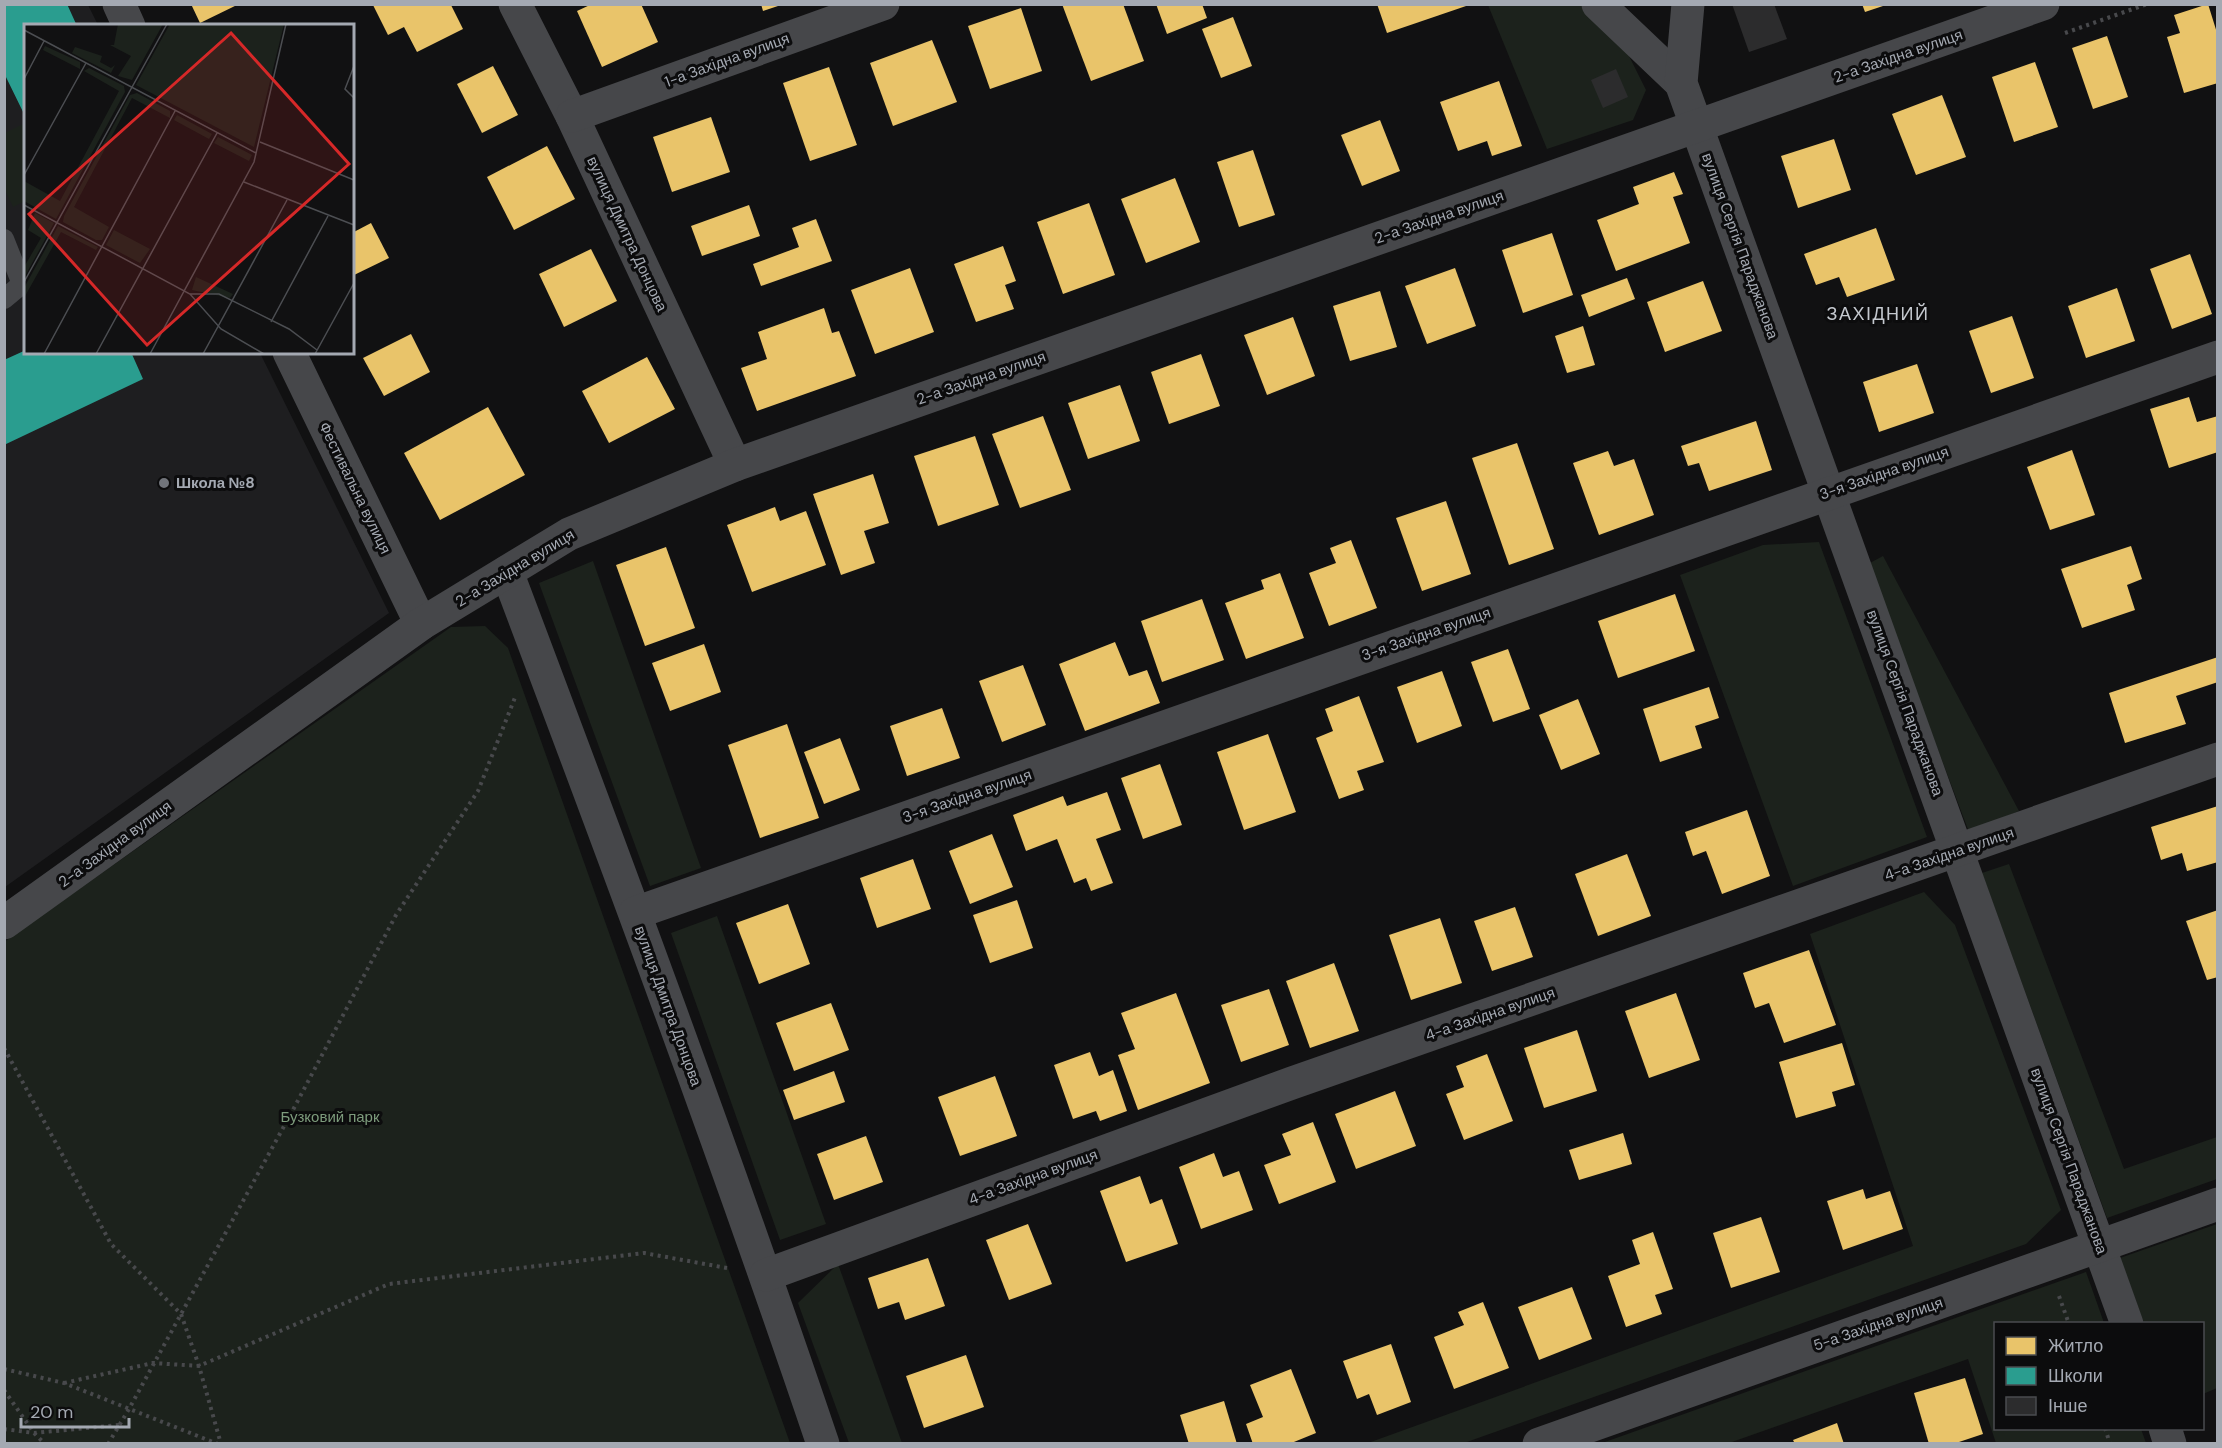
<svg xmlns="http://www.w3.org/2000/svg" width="2222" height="1448" font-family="'DM Sans',sans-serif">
  <rect width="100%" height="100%" fill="#111112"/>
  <!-- built -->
  <polygon fill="#1e1e20" points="5,5 88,5 98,25 26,26 26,352 260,353 389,613 5,887"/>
  <!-- green -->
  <g fill="#1c221c">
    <polygon points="1488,5 1588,5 1616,30 1646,90 1633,120 1547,149"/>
    <polygon points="25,123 25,201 13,207 5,190 5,133"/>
    <polygon points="1819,542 1927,837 1793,886 1680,575 1763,545"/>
    <polygon points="1883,556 2019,811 1969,832 1868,564"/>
    <polygon points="593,561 701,868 650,886 539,583"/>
    <polygon points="485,626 508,648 790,1443 5,1443 4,942 451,627"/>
    <polygon points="2009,864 2124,1169 2217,1137 2217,1179 2107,1218 1982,873"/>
    <polygon points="1924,892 1955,925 2061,1210 2026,1244 1464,1443 1368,1443 1913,1246 1810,934"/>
    <polygon points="717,916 826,1224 780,1240 671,933"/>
    <polygon points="2217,1224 2217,1388 2203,1394 2202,1324 2144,1323 2120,1258"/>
    <polygon points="838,1264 902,1443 849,1443 798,1303"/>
    <polygon points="2086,1272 2104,1323 1996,1324 1996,1428 2141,1429 2146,1443 1996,1443 1968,1359 1729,1443 1602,1443"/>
  </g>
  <!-- homes -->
  <g fill="#e9c46a">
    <polygon points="191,4 239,4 200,23"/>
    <polygon points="592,4 641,4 658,42 602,67 577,11"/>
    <polygon points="761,4 781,4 781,5 763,11"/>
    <polygon points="1062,4 1123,4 1144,61 1091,81"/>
    <polygon points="1156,4 1202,4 1207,18 1167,34"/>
    <polygon points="1377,4 1469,4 1469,5 1387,33"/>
    <polygon points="1862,4 1886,4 1886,5 1865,12"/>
    <polygon points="2208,4 2218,36 2218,83 2184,93 2167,37 2180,33 2174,15"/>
    <polygon points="373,5 451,5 463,29 417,52 404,27 388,35"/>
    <polygon points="1021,8 1042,71 990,89 968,26"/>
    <polygon points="1233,17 1252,66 1221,78 1202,29"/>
    <polygon points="2107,36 2128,97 2093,109 2072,48"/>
    <polygon points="932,40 957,102 893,126 870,63"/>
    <polygon points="2035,62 2058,127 2014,142 1992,77"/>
    <polygon points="493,66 518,115 482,133 457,84"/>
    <polygon points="829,67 857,145 810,161 783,83"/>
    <polygon points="1499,81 1522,146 1492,156 1487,141 1458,151 1440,102"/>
    <polygon points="1942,95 1966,157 1916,175 1892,114"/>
    <polygon points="711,117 730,172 672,192 653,137"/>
    <polygon points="1380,120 1400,171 1362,186 1341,135"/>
    <polygon points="1834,139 1851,190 1798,208 1781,156"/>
    <polygon points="547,146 575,199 514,230 487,177"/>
    <polygon points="1253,150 1275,215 1239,227 1217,162"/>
    <polygon points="1674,172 1683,194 1673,197 1690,243 1616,271 1597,220 1639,204 1633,187"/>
    <polygon points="1175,178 1200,242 1146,263 1121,199"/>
    <polygon points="1089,203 1115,275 1063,294 1037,222"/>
    <polygon points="749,205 760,236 702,256 691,226"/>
    <polygon points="816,219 832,261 761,286 753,264 799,247 792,228"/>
    <polygon points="371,223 389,258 352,276 352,233"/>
    <polygon points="1876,228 1895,280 1847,297 1839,277 1816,285 1804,254"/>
    <polygon points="1552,233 1573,295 1523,313 1502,250"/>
    <polygon points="1003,246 1016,281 1005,285 1014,309 976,322 954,264"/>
    <polygon points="591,249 617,301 564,327 539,274"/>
    <polygon points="2190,254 2212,314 2172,329 2150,269"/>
    <polygon points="910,268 934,332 875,354 851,290"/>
    <polygon points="1455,268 1476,326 1427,344 1405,286"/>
    <polygon points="1627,278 1635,299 1589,317 1581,295"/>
    <polygon points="1703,281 1722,331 1665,352 1647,302"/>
    <polygon points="2117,288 2135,341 2086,358 2068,306"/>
    <polygon points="1380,291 1397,347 1350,361 1333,306"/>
    <polygon points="824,308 832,333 839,331 856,376 757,411 741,368 767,359 758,332"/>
    <polygon points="2012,316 2034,378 1991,393 1969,331"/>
    <polygon points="1293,317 1315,376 1267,395 1244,335"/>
    <polygon points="1583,326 1595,365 1567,373 1555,336"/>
    <polygon points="411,334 430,372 384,396 363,358"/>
    <polygon points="1201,354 1220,406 1169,424 1151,372"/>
    <polygon points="647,357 675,409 609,443 582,391"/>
    <polygon points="1917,364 1934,413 1879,432 1863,382"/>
    <polygon points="1120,385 1140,441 1088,459 1068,403"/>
    <polygon points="2189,397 2197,422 2218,416 2218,452 2169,468 2150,409"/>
    <polygon points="488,407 525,475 440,520 404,453"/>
    <polygon points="1043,416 1071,490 1020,508 992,434"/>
    <polygon points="1756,421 1772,470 1709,491 1699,463 1688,466 1681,446"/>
    <polygon points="975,436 999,505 938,526 914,456"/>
    <polygon points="1517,443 1554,549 1509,565 1472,458"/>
    <polygon points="2072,450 2095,515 2050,530 2027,467"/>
    <polygon points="1608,451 1614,466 1634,459 1654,515 1599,535 1573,463"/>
    <polygon points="873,474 889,523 864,531 875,563 841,575 813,494"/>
    <polygon points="1446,501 1471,574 1422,591 1396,518"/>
    <polygon points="775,507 780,521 806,511 826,565 752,592 727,525"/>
    <polygon points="1351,540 1377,608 1329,626 1309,573 1336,563 1330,548"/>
    <polygon points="2131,546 2142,579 2127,585 2135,610 2082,628 2061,569"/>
    <polygon points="666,547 695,628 645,646 616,565"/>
    <polygon points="1280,573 1304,638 1246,659 1225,603 1264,589 1261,580"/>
    <polygon points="1675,594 1695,651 1618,678 1598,621"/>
    <polygon points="1202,599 1224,660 1162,682 1141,621"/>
    <polygon points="1115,642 1129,676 1147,670 1160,703 1085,731 1059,664"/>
    <polygon points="704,644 721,692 670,711 652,663"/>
    <polygon points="1508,649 1530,709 1493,722 1471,662"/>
    <polygon points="2218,657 2218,682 2176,696 2186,724 2125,743 2109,693"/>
    <polygon points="1023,665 1046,725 1002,742 979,681"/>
    <polygon points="1442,671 1462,726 1417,743 1397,687"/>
    <polygon points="1709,687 1719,718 1695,726 1702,748 1660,762 1643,709"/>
    <polygon points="1359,696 1384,762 1357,771 1364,790 1339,799 1316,738 1333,731 1325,709"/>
    <polygon points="1578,699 1600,754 1561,770 1539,715"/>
    <polygon points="942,708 960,758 907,776 890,726"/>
    <polygon points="787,724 819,818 760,838 728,745"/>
    <polygon points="1268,734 1296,812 1244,830 1217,752"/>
    <polygon points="840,738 860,790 824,804 804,752"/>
    <polygon points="1160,764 1182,825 1143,839 1121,778"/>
    <polygon points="1107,792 1121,830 1096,839 1113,883 1091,891 1086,878 1074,883 1057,839 1026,851 1013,815 1063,796 1067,806"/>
    <polygon points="2218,806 2218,862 2187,871 2182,853 2161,860 2151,827"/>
    <polygon points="1747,810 1770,876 1722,894 1706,851 1693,856 1685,832"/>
    <polygon points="992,834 1013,887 970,904 949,851"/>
    <polygon points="1627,854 1651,916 1598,936 1575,874"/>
    <polygon points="913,859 931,909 877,928 860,878"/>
    <polygon points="1017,900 1033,948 990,963 973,915"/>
    <polygon points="788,904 810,964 759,984 736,923"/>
    <polygon points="1515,907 1533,957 1492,971 1474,921"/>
    <polygon points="2218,910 2218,977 2207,980 2186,921"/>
    <polygon points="1440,918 1462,983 1411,1000 1389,935"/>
    <polygon points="1809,950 1836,1025 1784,1043 1769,1003 1755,1008 1743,973"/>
    <polygon points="1334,963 1359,1031 1310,1048 1286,981"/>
    <polygon points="1269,989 1289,1045 1241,1062 1221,1005"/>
    <polygon points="1176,993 1210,1083 1138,1110 1118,1055 1135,1049 1121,1013"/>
    <polygon points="1676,993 1700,1060 1649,1078 1625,1011"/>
    <polygon points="831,1003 849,1050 794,1071 776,1023"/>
    <polygon points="1577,1030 1597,1091 1544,1108 1524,1048"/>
    <polygon points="1842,1043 1855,1085 1832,1092 1836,1106 1796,1118 1779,1062"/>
    <polygon points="1090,1052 1099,1076 1113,1070 1127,1111 1100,1121 1096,1111 1073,1119 1054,1065"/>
    <polygon points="1487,1054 1513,1121 1464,1140 1446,1094 1464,1087 1456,1066"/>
    <polygon points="834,1071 845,1102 794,1120 783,1090"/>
    <polygon points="995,1076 1017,1136 960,1156 938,1097"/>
    <polygon points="1395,1091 1416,1146 1356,1169 1335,1114"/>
    <polygon points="1313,1122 1336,1182 1279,1204 1264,1165 1291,1155 1282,1134"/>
    <polygon points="1623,1133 1632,1164 1579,1180 1569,1150"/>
    <polygon points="866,1136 883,1182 834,1200 817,1154"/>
    <polygon points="1214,1153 1223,1177 1239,1171 1253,1210 1201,1229 1179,1167"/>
    <polygon points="1140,1176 1150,1204 1162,1199 1178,1244 1126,1262 1100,1191"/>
    <polygon points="1863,1189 1866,1199 1890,1191 1903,1229 1843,1250 1827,1201"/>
    <polygon points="1761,1217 1780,1272 1731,1288 1713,1233"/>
    <polygon points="1028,1224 1052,1284 1009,1300 986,1240"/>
    <polygon points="1653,1232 1673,1289 1655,1295 1662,1314 1626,1327 1608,1276 1640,1264 1632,1240"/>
    <polygon points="928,1258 945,1306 905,1320 899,1302 878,1309 868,1278"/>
    <polygon points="1572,1287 1592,1339 1539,1360 1518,1307"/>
    <polygon points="1483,1302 1509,1368 1454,1389 1434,1337 1464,1325 1458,1312"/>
    <polygon points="1391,1344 1411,1402 1377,1415 1369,1394 1357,1399 1343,1361"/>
    <polygon points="966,1355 984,1407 924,1428 906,1376"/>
    <polygon points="1291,1369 1316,1433 1289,1444 1253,1444 1246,1424 1263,1417 1250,1385"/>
    <polygon points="1965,1378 1983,1434 1953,1444 1929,1444 1914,1393"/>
    <polygon points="1224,1401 1237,1444 1189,1444 1180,1415"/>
    <polygon points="1837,1423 1844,1444 1795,1444 1793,1440"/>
  </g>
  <!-- schools -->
  <g fill="#2a9d8f">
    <polygon points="4,4 67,4 77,26 26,26 26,118 4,73"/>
    <polygon points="26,350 26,352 131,352 143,379 4,445 4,360"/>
  </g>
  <!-- building -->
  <g fill="#2c2c2d">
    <polygon points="1732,4 1774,4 1787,39 1749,52"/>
    <polygon points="1616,69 1628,97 1603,108 1591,80"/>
  </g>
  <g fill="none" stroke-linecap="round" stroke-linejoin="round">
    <!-- path -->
    <g stroke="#48494c" stroke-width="4" stroke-dasharray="3 4.5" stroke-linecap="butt">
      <polyline points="2065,33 2147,4"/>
      <polyline points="4,1048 111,1244 181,1314 199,1366 221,1444"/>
      <polyline points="2059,1296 2069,1324"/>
      <polyline points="4,1369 64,1383 218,1444"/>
      <polyline points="64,1383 153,1363 199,1366 389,1284 644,1253 727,1268"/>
      <polyline points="4,1390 34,1433 45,1444"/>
      <polyline points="2105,1428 2110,1444"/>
      <polyline points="4,1429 34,1433 119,1425"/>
      <polyline points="108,1444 129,1409 294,1108 396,915 478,791 516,695"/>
    </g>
    <!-- lane -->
    <polyline stroke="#46474a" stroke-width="20" points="4,239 22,284 4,299"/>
    <!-- street -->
    <g stroke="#46474a" stroke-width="33">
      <polyline points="119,4 129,26"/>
      <polyline points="515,4 572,116 735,465"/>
      <polyline points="1598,4 1681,83"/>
      <polyline points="1688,4 1681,83 2127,1324"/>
      <polyline points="572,116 883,4"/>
      <polyline points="289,352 421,624"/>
      <path d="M507 572C616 861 724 1151 823 1444"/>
      <polyline points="635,913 2218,357"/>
      <polyline points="4,923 421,624 569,534 735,465 2043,4"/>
      <polyline points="766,1275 1292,1083 2218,759"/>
      <polyline points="2165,1428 2170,1444"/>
      <polyline points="1539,1444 2218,1204"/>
    </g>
  </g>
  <!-- markers -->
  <circle fill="#71747a" stroke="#0c0c0d" stroke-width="2" cx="164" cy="483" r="6"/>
  <g text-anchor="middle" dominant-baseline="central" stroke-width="6" stroke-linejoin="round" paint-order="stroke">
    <!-- street labels -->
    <g font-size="15" fill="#a4a9b2" stroke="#0c0c0d">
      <text transform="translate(1898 56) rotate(-19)">2-а Західна вулиця</text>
      <text transform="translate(727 60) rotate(-20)">1-а Західна вулиця</text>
      <text transform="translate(1439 217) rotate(-19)">2-а Західна вулиця</text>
      <text transform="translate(627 234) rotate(65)">вулиця Дмитра Донцова</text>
      <text transform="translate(1740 246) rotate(70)">вулиця Сергія Параджанова</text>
      <text transform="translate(981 378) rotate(-19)">2-а Західна вулиця</text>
      <text transform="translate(1884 473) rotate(-19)">3-я Західна вулиця</text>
      <text transform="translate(355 488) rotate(64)">Фестивальна вулиця</text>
      <text transform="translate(515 568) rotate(-31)">2-а Західна вулиця</text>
      <text transform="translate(1426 634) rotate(-19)">3-я Західна вулиця</text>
      <text transform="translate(1905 703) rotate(70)">вулиця Сергія Параджанова</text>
      <text transform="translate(967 796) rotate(-19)">3-я Західна вулиця</text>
      <text transform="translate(115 844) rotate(-36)">2-а Західна вулиця</text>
      <text transform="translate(1949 854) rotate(-19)">4-а Західна вулиця</text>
      <text transform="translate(668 1006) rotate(70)">вулиця Дмитра Донцова</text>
      <text transform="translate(1490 1014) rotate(-19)">4-а Західна вулиця</text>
      <text transform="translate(2069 1161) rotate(70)">вулиця Сергія Параджанова</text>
      <text transform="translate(1033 1177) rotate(-20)">4-а Західна вулиця</text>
      <text transform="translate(1878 1324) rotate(-19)">5-а Західна вулиця</text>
    </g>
    <!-- poi labels -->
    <g font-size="15" font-weight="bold" fill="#a4a9b2" stroke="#0c0c0d" text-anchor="start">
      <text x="176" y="483">Школа №8</text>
    </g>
    <!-- park labels -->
    <g font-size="15" fill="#7d9b7c" stroke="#0c0c0d">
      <text x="330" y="1117">Бузковий парк</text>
    </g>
    <!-- quarter labels -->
    <g font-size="18" letter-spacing="1.5" fill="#c4c8ce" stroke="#0c0c0d">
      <text x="1878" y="314">ЗАХІДНИЙ</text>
    </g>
  </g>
  <!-- overview -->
  <g transform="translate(24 24)">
    <rect width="330" height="330" fill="#111112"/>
    <path d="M94 0H139L108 56 94 52 107 32 86 21H90ZM146 0H260L230 123 112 61ZM21 22 56 38V45L19 26ZM51 23 78 32 76 38 87 44 91 41 87 49 48 29ZM65 44 100 62 101 68 32 195 0 177V157L36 177 95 67 60 47ZM113 69 146 87V94L108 74 50 183 85 203 78 216H72L39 198 40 192 106 71ZM153 91 188 110 185 115 150 96ZM194 113 228 131 225 137 190 119ZM11 189 30 199 0 254V243L17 214 4 206ZM34 202 74 223 72 226 37 208 0 274V264ZM90 206 126 225 116 239 82 221ZM172 253 209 270 206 274 168 266Z" fill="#1c221c"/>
    <path fill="none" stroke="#4c4e52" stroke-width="1.5" d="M0 6 232 129M330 42 321 65 330 74M0 55 20 17M236 118 330 156M0 151 62 39M220 158 330 201M0 181 166 270 197 305 240 330M0 258 143 0M166 270H195L265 305 293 326M247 298 304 192M20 330 151 87M72 330 193 109M126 330 230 138 262 0M179 330 263 176M291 330 330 259"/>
    <path fill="#d62828" fill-opacity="0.15" stroke="#d62828" stroke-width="3" d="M207 9 325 140 123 321 5 190Z"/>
    <rect width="330" height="330" fill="none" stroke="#a4a9b2" stroke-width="3"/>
  </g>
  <!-- border -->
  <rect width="2222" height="1448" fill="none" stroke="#a4a9b2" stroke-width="12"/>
  <!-- legend -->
  <rect x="1994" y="1322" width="210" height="108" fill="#0c0c0d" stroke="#494b4f" stroke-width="1.5"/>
  <rect x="2006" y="1337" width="30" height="18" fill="#e9c46a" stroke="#494b4f" stroke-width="1.5"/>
  <text x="2048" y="1352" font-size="18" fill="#a4a9b2">Житло</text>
  <rect x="2006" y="1367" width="30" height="18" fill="#2a9d8f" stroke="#494b4f" stroke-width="1.5"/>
  <text x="2048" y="1382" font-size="18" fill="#a4a9b2">Школи</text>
  <rect x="2006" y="1397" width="30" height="18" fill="#2c2c2d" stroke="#494b4f" stroke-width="1.5"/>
  <text x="2048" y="1412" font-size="18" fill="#a4a9b2">Інше</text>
  <!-- scale -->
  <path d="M21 1418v9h108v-9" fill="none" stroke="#a4a9b2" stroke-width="3"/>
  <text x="30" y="1418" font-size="18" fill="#a4a9b2" stroke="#0c0c0d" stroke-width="4.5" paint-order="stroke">20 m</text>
</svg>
